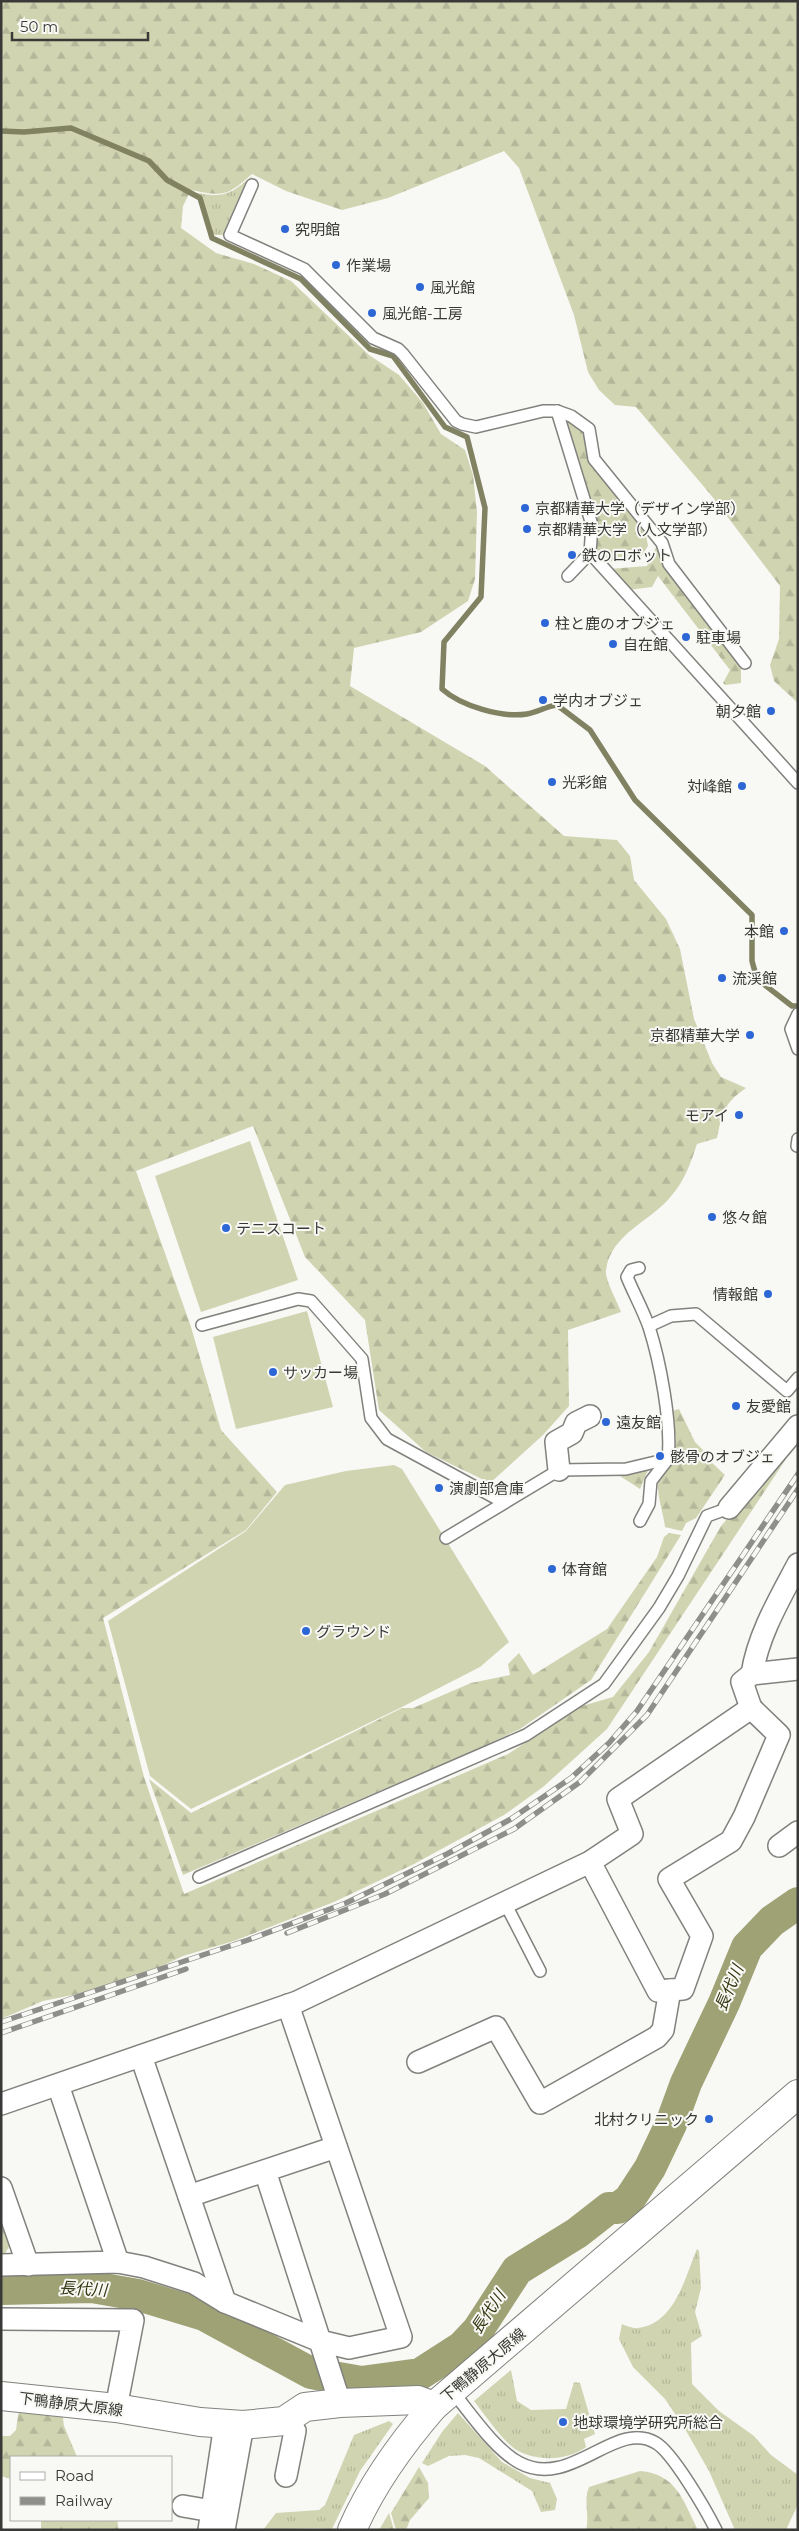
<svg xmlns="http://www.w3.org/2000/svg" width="799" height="2531" font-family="Montserrat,'Noto Sans JP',sans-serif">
  <defs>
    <pattern id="grass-tufts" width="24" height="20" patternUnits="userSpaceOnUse" patternTransform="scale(1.25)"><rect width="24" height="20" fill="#d1d4b1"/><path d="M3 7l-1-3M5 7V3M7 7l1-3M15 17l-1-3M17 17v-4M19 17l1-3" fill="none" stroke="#b4b799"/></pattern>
    <pattern id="forest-firs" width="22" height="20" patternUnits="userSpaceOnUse" patternTransform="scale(1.25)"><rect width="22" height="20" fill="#d1d4b1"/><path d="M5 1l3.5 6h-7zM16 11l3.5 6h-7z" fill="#b4b799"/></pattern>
  </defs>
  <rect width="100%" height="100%" fill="#f8f8f4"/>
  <!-- grass -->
  <g fill="url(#grass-tufts)">
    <path d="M252 176 230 235H212L200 198 192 192C223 198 229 196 252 176Z"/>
    <polygon points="1,2219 10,2245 3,2257 1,2257"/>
    <path d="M697 2249 699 2251 701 2288 695 2312 702 2336 691 2343 692 2384 719 2411 754 2436 771 2455 798 2475V2504L786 2530H735L709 2471 685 2429 665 2399 633 2367 619 2339 622 2324C627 2326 634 2329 638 2328 675 2324 685 2277 697 2249Z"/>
    <path d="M511 2370 517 2401 531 2410 566 2409 574 2382 580 2383 595 2434 584 2439 586 2447C568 2461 535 2462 515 2449 501 2439 485 2415 474 2401Z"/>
    <polygon points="458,2413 502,2462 530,2478 550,2483 557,2499 555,2510 541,2512 532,2491 479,2458 465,2455 449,2456 428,2466 422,2463 442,2432"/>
    <path d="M389 2421 393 2424 360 2471 332 2529C309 2527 286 2530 263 2530L276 2513 319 2510 325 2505 354 2435Z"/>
  </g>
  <!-- forest -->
  <g fill="url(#forest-firs)">
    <path d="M1 1H798V703L774 681 770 665 779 639 780 586 711 495 636 407 615 405 599 390 588 372 574 315 519 168 504 151 388 198 342 210 286 191 252 174C227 196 224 197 191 190L183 206 181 228 216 253 254 264 291 281 369 355 399 375 423 403 441 434 465 450 473 475 477 512 475 579 468 601 421 632 354 648 350 686 485 766 564 836 617 840 630 856 634 880 666 919 680 949 694 1019 712 1063 721 1077 746 1088C724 1103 722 1113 717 1138L697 1144C691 1162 685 1180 672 1195 651 1222 611 1233 606 1270 604 1278 618 1303 621 1312L568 1330 569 1406 543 1435 490 1483 426 1452 379 1410 365 1320 305 1257 253 1126 136 1171 191 1327 221 1430 277 1492 246 1530 103 1618 144 1777 184 1894 508 1754 582 1706 613 1697 649 1652 721 1526 781 1456 786 1459 607 1729 543 1787 504 1815 414 1864 334 1902 234 1941 183 1956 122 1985 43 2001 1 2019Z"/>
    <polygon points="563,419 573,422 585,432 591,464 645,530 648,546 640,558 604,562 594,551 599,526"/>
    <polygon points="657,545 663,566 741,668 741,683 725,685 723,683 730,670 658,576 652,587 628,590 609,569 647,566"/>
    <polygon points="679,1409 695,1442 708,1455 673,1455 676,1438 672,1411"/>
    <path d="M673 1461H710L725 1475 696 1518 686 1523 682 1531 665 1527C664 1515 655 1490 659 1481 662 1474 670 1470 673 1461Z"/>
    <polygon points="649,1468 640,1489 620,1476"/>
    <polygon points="669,1533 681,1535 591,1680 520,1729 473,1751 183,1875 149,1779 191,1813 402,1708 413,1708 471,1683 510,1675 508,1664 519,1653 533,1675 607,1629 657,1557 664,1537"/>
    <polygon points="19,2409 62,2411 64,2426 77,2457 11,2457 11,2479 1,2476 1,2436 10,2436 16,2430"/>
    <polygon points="419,2467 428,2483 429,2498 410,2520 406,2530 396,2530 391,2513"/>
    <path d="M640 2471C677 2474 683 2501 698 2530H586C590 2515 583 2501 589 2487Z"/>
    <polygon points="389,2513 394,2530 379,2530"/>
    <polygon points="41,2520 117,2520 119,2530 41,2530"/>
  </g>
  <!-- pitch -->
  <g fill="#d1d4b1">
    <polygon points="250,1141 298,1280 201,1312 155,1176"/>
    <polygon points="307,1311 333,1407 236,1429 213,1337"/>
    <polygon points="394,1465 402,1469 509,1642 480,1667 400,1708 191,1809 150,1776 108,1621 246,1531 285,1485 346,1471"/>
  </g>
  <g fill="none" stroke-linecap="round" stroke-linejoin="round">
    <!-- stream -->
    <path stroke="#808262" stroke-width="5.5" d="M1 131 24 132 71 128 149 161 167 180 200 198 212 238 301 279 370 349 393 356 445 427 467 437 485 508 481 597 444 642 442 689C461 706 502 718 527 714 538 712 547 706 557 705L590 730 635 800 752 915V961L757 979 792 1006H798"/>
    <!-- river -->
    <polyline stroke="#9ea274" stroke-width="32" points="1,2289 92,2287 138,2295 204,2315 311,2373 361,2382 420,2374 462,2347 478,2330 517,2270 577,2233 609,2208 618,2208 629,2200 650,2168 671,2124 686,2083 724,2003 747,1947 772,1921 798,1903"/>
    <!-- service casing -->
    <g stroke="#81827e" stroke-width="14">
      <g id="service">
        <polyline points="252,185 230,235 304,269 373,338 398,349 403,354 456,421 462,424 476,427 543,411 557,411 592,525 590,553"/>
        <polyline points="557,411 571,416 589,429 594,459 662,543 669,564 745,663"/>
        <polyline points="568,576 590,553 798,783"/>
        <polyline points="798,1014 791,1029 798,1049"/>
        <polyline points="797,1146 798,1139"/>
        <polyline points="202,1325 298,1299 311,1301 362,1359 371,1418 387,1439 503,1502"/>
        <polyline points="649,1326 671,1316 696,1314 787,1391 798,1378"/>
        <polyline points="640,1521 649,1504 651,1481 668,1459"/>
        <path d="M446 1538 559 1470 626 1469 668 1459C672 1424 660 1361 649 1327 643 1310 634 1294 627 1277L631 1270 639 1268"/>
        <polyline points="199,1877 526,1735 604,1684 659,1608 678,1576 707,1516 729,1508"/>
        <polyline points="505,1903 540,1971"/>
        <path d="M453 2392C471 2414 495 2450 520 2463 571 2490 616 2418 656 2443 673 2453 706 2510 716 2530"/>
      </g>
    </g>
    <!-- minor casing -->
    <g stroke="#81827e" stroke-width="24">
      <g id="minor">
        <polyline points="559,1470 556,1442 572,1433 576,1423 590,1416"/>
        <polyline points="729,1508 798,1426"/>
        <path d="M752 1674C758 1635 780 1598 798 1564"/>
        <polyline points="751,1708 742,1682 752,1674 798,1669"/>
        <polyline points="779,1846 798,1832"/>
        <polyline points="141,2056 225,2302"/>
        <polyline points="418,2062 496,2027 540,2103 657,2037 663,2030 670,1990"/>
        <polyline points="58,2085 118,2262"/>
        <polyline points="1,2104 297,2002 590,1862 658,1991 683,1989 702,1936 669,1879 731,1841 744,1817 779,1735 751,1708 618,1799 632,1834 590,1862"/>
        <polyline points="265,2171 320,2341 349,2348 401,2337 288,2005"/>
        <polyline points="1,2188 28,2265"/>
        <polyline points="189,2196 336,2147"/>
        <polyline points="1,2265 118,2262 144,2267 194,2283 225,2302 320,2341 340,2403"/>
        <polyline points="1,2319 133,2320 116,2408"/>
        <polyline points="284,2421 295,2431 286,2476"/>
        <polyline points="183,2506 212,2511"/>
        <polyline points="209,2530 225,2424"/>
        <polyline points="224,2530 243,2425"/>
      </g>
    </g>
    <!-- tertiary casing -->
    <g stroke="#81827e" stroke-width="30">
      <path id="tertiary" d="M352 2530C372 2484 401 2444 434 2406"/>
    </g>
    <!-- primary casing -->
    <g stroke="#81827e" stroke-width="30">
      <polyline id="primary" points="1,2396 116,2408 200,2422 243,2425 284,2421 305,2407 340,2403 418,2400 434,2406 798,2094"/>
    </g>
    <!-- service -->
    <use href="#service" stroke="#fff" stroke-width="11"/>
    <!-- minor -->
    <use href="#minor" stroke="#fff" stroke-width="21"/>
    <!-- tertiary -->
    <use href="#tertiary" stroke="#fff" stroke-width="28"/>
    <!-- primary -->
    <use href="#primary" stroke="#fff" stroke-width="28"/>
    <!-- rail casing -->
    <g stroke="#8e8e8b" stroke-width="5.5">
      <g id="rail">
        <polyline points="287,1933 385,1894 514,1829 580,1782 647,1715 798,1489"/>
        <polyline points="1,2022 248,1940 346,1903 447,1854 511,1819 571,1778 609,1743 637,1711 798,1474"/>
        <polyline points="1,2033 186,1969"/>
      </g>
    </g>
    <!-- rail -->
    <use href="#rail" stroke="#f8f8f4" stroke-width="4" stroke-dasharray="11" stroke-linecap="butt"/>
  </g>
  <!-- markers -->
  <g fill="#2d67d5" stroke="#f8f8f4" stroke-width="2">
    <circle cx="285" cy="229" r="5"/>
    <circle cx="336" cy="265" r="5"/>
    <circle cx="420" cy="287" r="5"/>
    <circle cx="372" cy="313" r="5"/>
    <circle cx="525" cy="508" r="5"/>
    <circle cx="527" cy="529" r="5"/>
    <circle cx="572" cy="555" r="5"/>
    <circle cx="545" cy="623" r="5"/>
    <circle cx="686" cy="637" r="5"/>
    <circle cx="613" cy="644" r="5"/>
    <circle cx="543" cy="700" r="5"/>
    <circle cx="771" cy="711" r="5"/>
    <circle cx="552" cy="782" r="5"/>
    <circle cx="742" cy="786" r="5"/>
    <circle cx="784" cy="931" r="5"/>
    <circle cx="722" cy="978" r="5"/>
    <circle cx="750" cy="1035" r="5"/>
    <circle cx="739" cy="1115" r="5"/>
    <circle cx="712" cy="1217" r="5"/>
    <circle cx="226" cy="1228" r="5"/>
    <circle cx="768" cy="1294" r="5"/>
    <circle cx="273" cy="1372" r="5"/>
    <circle cx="736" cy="1406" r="5"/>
    <circle cx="606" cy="1422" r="5"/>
    <circle cx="660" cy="1456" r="5"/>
    <circle cx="439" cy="1488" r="5"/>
    <circle cx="552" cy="1569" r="5"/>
    <circle cx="306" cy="1631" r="5"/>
    <circle cx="709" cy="2119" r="5"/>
    <circle cx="563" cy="2422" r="5"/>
  </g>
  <g text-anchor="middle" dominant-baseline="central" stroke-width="4" stroke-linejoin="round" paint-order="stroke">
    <!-- poi labels -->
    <g font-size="15" fill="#393937" stroke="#f8f8f4" text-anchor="start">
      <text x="295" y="229">究明館</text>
      <text x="346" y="265">作業場</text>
      <text x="430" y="287">風光館</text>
      <text x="382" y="313">風光館-工房</text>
      <text x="535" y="508">京都精華大学（デザイン学部）</text>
      <text x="537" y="529">京都精華大学（人文学部）</text>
      <text x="582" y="555">鉄のロボット</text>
      <text x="555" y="623">柱と鹿のオブジェ</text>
      <text x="696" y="637">駐車場</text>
      <text x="623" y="644">自在館</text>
      <text x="553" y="700">学内オブジェ</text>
      <text x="761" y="711" text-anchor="end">朝夕館</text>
      <text x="562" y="782">光彩館</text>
      <text x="732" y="786" text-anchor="end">対峰館</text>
      <text x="774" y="931" text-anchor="end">本館</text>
      <text x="732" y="978">流渓館</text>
      <text x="740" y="1035" text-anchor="end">京都精華大学</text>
      <text x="729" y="1115" text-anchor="end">モアイ</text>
      <text x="722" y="1217">悠々館</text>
      <text x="236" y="1228">テニスコート</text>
      <text x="758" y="1294" text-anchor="end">情報館</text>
      <text x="283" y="1372">サッカー場</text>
      <text x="746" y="1406">友愛館</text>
      <text x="616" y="1422">遠友館</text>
      <text x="670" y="1456">骸骨のオブジェ</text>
      <text x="449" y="1488">演劇部倉庫</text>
      <text x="562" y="1569">体育館</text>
      <text x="316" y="1631">グラウンド</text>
      <text x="699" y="2119" text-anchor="end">北村クリニック</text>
      <text x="573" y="2422">地球環境学研究所総合</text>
    </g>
    <!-- street labels -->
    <g font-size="15" fill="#393937" stroke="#f8f8f4">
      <text transform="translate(483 2365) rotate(-40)">下鴨静原大原線</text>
      <text transform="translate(71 2404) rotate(7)">下鴨静原大原線</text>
    </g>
    <!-- water labels -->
    <g font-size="16" font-style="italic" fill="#343611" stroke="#f8f8f4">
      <text transform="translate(729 1988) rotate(-67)">長代川</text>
      <text transform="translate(83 2289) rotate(3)">長代川</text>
      <text transform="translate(488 2312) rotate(-56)">長代川</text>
    </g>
  </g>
  <!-- border -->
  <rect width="799" height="2531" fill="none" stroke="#393937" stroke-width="5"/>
  <!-- legend -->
  <rect x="10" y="2456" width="162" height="65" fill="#f8f8f4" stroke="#acaca8"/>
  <rect x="20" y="2472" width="25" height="8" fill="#ffffff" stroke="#acaca8"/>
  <text x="55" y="2481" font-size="15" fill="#393937">Road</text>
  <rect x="20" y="2497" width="25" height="8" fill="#8e8e8b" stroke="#acaca8"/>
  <text x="55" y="2506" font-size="15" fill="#393937">Railway</text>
  <!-- scale -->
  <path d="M12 32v8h136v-8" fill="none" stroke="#393937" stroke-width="2.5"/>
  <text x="20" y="32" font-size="15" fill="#393937" stroke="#f8f8f4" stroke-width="4" paint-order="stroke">50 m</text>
</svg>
